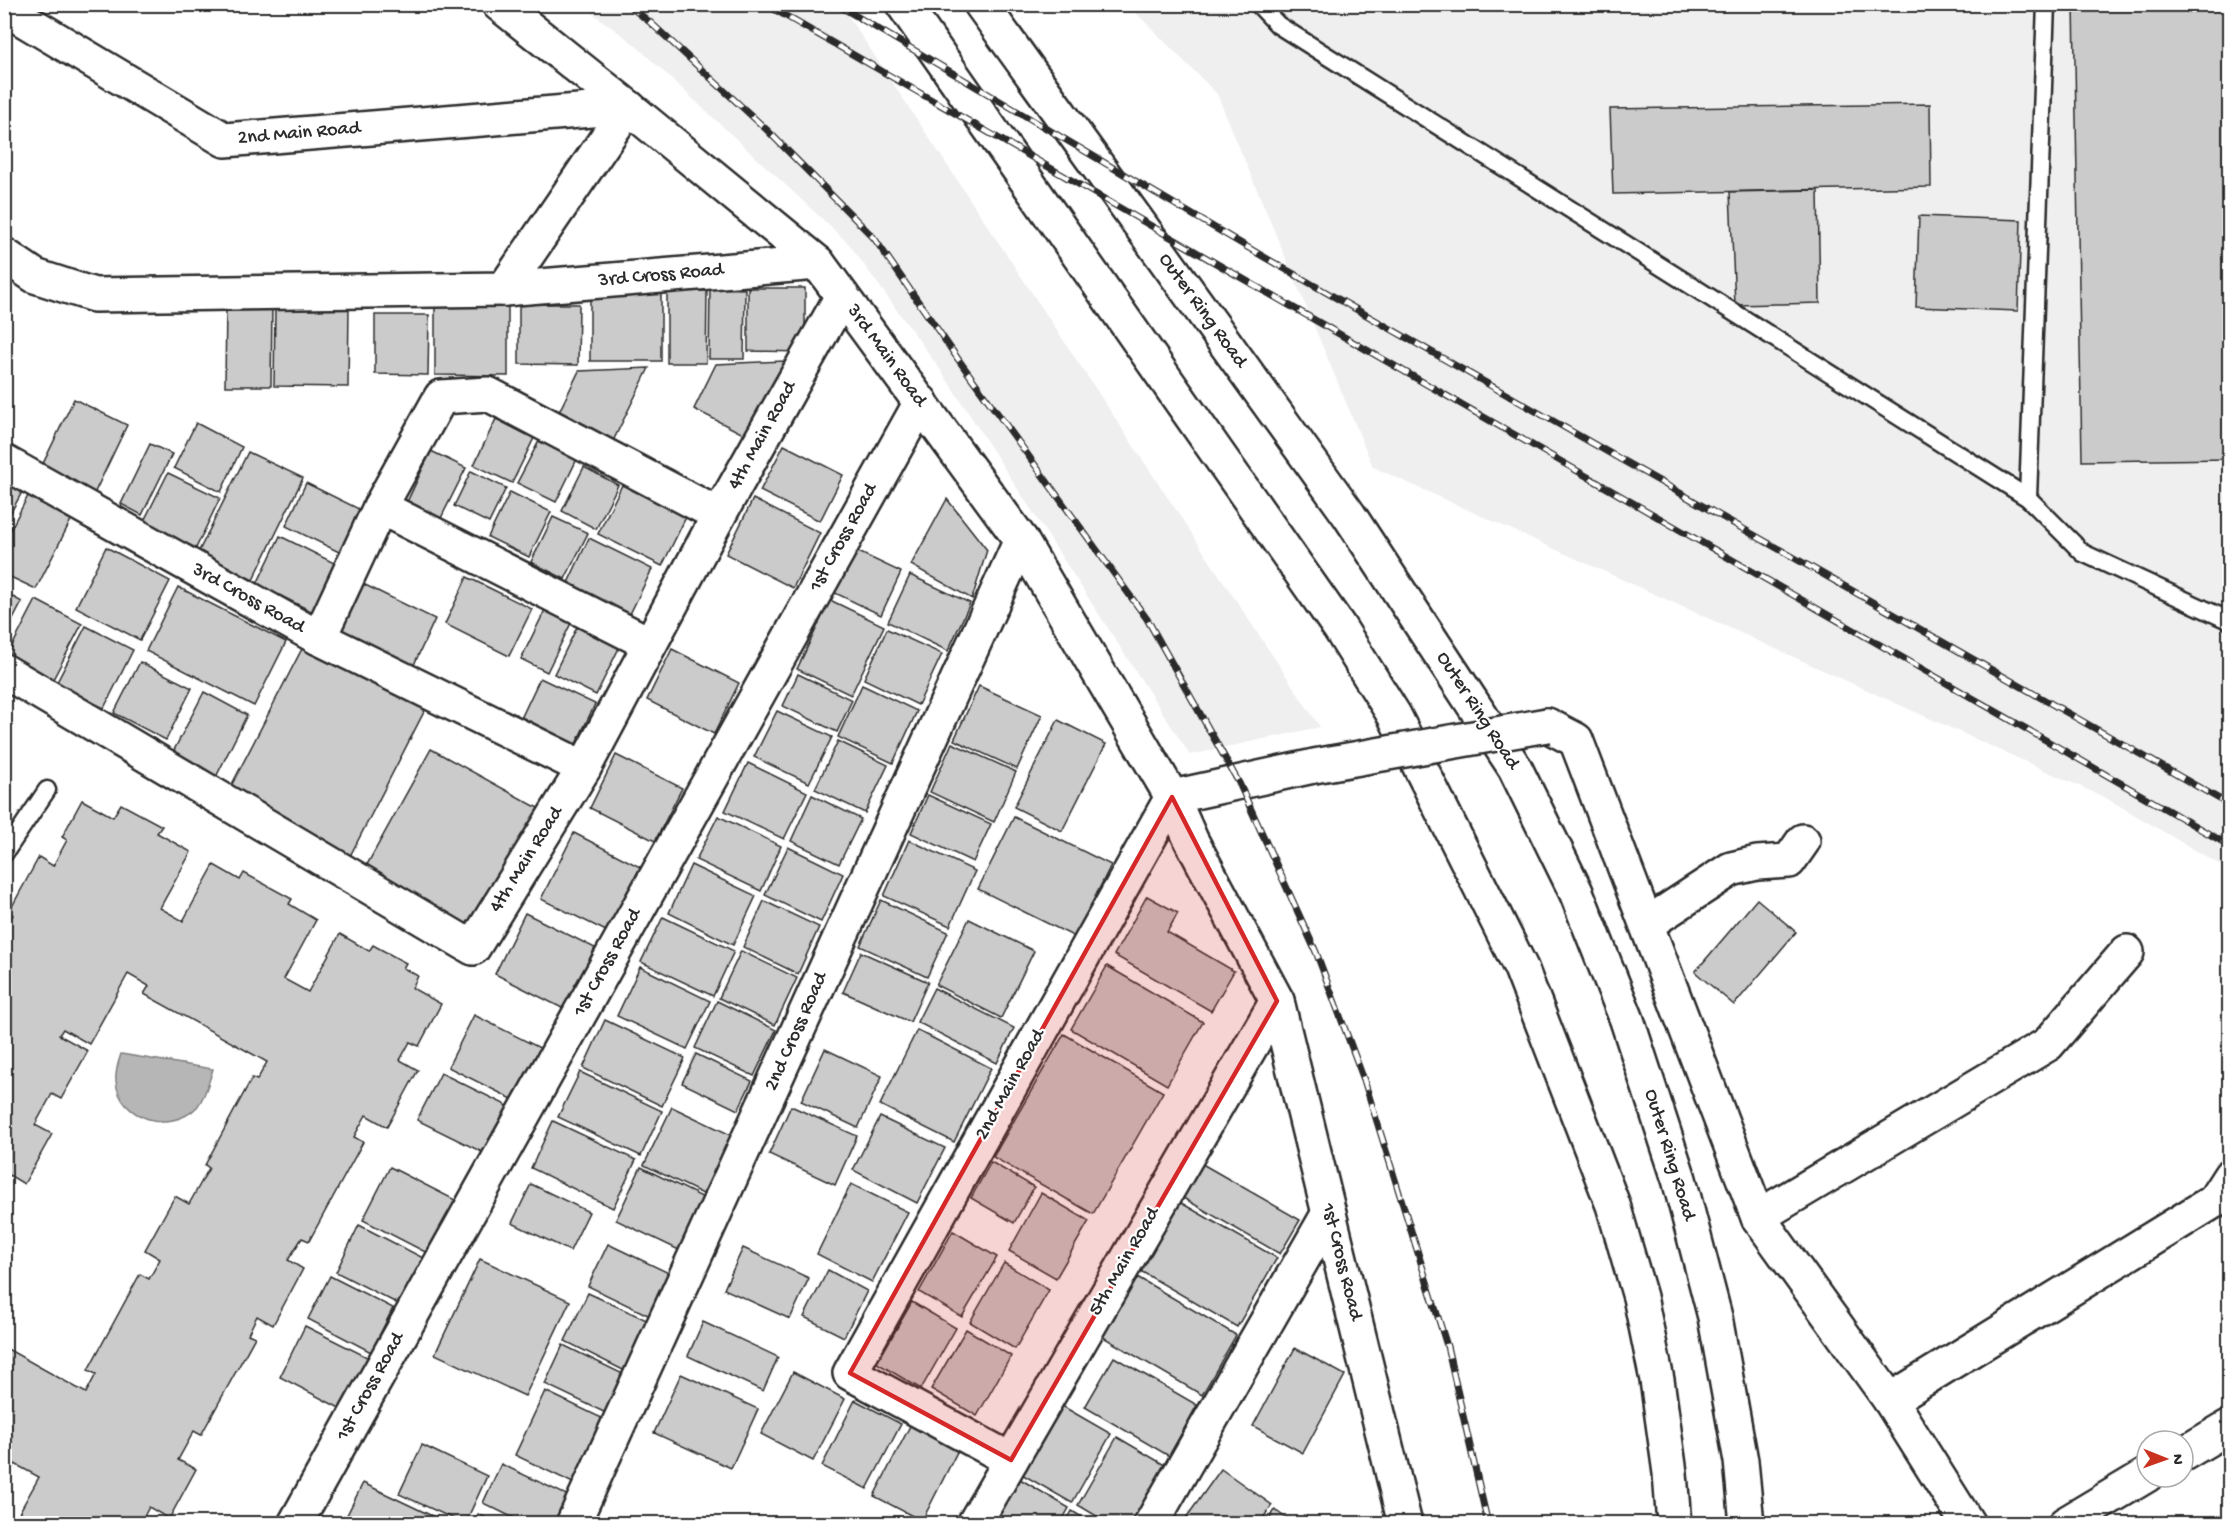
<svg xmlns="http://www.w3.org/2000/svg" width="2234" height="1528" font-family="'Gochi Hand',sans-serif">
  <rect width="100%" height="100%" fill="#fff"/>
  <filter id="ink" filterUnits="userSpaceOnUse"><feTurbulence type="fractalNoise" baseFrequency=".0167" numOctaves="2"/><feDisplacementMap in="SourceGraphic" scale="12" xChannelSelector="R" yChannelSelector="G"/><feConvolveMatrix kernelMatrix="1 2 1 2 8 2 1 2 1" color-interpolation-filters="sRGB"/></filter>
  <g filter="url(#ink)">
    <!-- built -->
    <g fill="#efefef">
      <polygon points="581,5 841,5 1320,727 1190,755 942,372 849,244 633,43"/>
      <polygon points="1128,5 2229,5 2229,870 2106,798 1373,467 1217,94"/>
    </g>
    <!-- water -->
    <path fill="#b6b6b6" stroke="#7e7e7e" stroke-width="1.5" d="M121 1054 213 1069C209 1081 206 1096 197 1107 171 1134 119 1120 116 1081 115 1071 118 1063 121 1054Z"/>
    <!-- building -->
    <g fill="#cbcbcb" stroke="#2b2b2b" stroke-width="1.5">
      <polygon points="2074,4 2230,4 2230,459 2082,461"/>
      <polygon points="1930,104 1931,187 1613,194 1610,109"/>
      <polygon points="1818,190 1820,303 1735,305 1730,192"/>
      <polygon points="1919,216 2021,220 2018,311 1916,307"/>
      <polygon points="710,288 745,289 744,359 709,359"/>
      <polygon points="748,288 805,288 805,352 748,351"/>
      <polygon points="667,291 707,291 706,363 667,363"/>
      <polygon points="590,292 661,293 661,361 590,361"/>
      <polygon points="435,304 508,304 508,376 435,375"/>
      <polygon points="519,304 579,304 578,365 519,364"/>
      <polygon points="226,305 272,306 271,386 225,386"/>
      <polygon points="275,308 349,308 348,387 274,386"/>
      <polygon points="375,315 429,315 428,375 375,374"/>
      <polygon points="785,361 749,437 694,409 716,364"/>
      <polygon points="649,368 612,443 557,416 579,371"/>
      <polygon points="74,399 127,425 93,496 40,470"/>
      <polygon points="496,419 534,438 512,483 474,465"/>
      <polygon points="196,423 242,447 221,492 174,468"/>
      <polygon points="539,441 577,459 556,502 517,483"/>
      <polygon points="150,444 172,454 142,515 121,504"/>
      <polygon points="784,445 843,475 820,521 760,491"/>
      <polygon points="431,451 466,468 441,518 407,502"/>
      <polygon points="248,452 303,478 253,580 198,553"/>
      <polygon points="584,467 618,485 596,529 562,511"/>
      <polygon points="471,471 506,488 489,523 454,506"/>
      <polygon points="168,473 220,498 196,548 143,523"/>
      <polygon points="4,483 22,492 4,525"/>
      <polygon points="306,483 363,511 343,554 286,526"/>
      <polygon points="622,485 686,517 662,566 598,534"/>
      <polygon points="510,492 551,512 529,557 488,537"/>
      <polygon points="29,494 72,518 36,589 4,574 4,542"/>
      <polygon points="753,499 820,533 793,588 726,554"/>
      <polygon points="947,499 987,550 972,599 911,565"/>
      <polygon points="553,517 588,533 565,579 531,562"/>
      <polygon points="280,536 338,565 315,613 257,584"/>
      <polygon points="589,538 652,569 629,616 567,585"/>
      <polygon points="106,547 170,581 140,640 76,607"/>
      <polygon points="852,549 901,572 881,615 831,591"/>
      <polygon points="910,575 970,603 948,651 888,622"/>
      <polygon points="467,577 532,609 509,656 445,624"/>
      <polygon points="357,581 435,619 412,669 333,631"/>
      <polygon points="178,587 286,642 254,706 146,651"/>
      <polygon points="4,592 22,602 4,637"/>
      <polygon points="36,600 82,624 51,683 5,660"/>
      <polygon points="830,600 884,626 851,695 797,669"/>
      <polygon points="546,608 572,621 547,672 521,659"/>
      <polygon points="86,626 133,650 104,708 56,684"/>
      <polygon points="577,627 619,648 596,695 554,674"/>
      <polygon points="887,629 942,654 918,705 864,679"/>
      <polygon points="305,643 427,706 350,856 228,792"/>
      <polygon points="672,649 739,683 714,734 647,700"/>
      <polygon points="140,662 192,688 166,740 114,713"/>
      <polygon points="798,674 852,700 837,732 783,706"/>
      <polygon points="540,678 595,704 571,754 517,727"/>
      <polygon points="862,685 917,711 893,763 838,737"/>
      <polygon points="979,686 1042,715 1017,769 954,740"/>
      <polygon points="204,692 247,715 216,777 172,754"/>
      <polygon points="777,711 832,737 809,783 754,757"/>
      <polygon points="1058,720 1106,744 1062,831 1014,807"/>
      <polygon points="838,741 888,765 865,813 815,789"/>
      <polygon points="952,743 1016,772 994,822 930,792"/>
      <polygon points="431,749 540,809 473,932 363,872"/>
      <polygon points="616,755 682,788 655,841 590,808"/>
      <polygon points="748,763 807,792 784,839 725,811"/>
      <polygon points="812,795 861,819 839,864 791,841"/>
      <polygon points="928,795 991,824 973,862 911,833"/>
      <polygon points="82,800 113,817 121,804 162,826 157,833 191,852 160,908 183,921 214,865 240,880 244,873 292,899 289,904 316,920 284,979 308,992 340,934 369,951 373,945 406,963 403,968 418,976 412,988 441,1004 419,1046 410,1042 400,1060 418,1070 387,1127 366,1115 354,1137 363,1142 309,1241 302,1238 288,1260 303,1269 273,1325 257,1316 248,1334 255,1337 201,1435 194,1431 178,1460 196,1469 169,1519 149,1507 140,1524 38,1524 19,1513 39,1477 15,1464 6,1479 4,1478 4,1347 86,1393 96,1374 88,1370 140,1274 149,1279 160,1259 145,1250 175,1196 189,1204 209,1168 205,1165 252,1078 257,1080 267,1062 144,994 149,986 128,974 89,1044 63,1029 59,1035 88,1051 61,1099 52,1094 35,1125 52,1134 24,1184 6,1173 4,1176 4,930 13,915 9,912 39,857 53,866 67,840 62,837"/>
      <polygon points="718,816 781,846 761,891 696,860"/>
      <polygon points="1014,817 1111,865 1075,937 978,889"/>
      <polygon points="574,833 640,867 608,932 541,899"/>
      <polygon points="909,840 975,871 950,926 884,896"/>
      <polygon points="788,847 843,874 821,922 765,895"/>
      <polygon points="691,865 756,896 733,945 669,913"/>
      <polygon points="1147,896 1178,913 1167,932 1234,971 1211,1011 1114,955"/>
      <polygon points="1757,899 1796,932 1734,1005 1695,972"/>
      <polygon points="881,900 948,932 927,977 860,946"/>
      <polygon points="764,901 819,927 798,974 743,947"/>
      <polygon points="525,913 595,948 564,1009 495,974"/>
      <polygon points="663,917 734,951 713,996 641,962"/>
      <polygon points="969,919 1034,951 1001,1018 936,985"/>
      <polygon points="741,951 797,978 775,1025 719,998"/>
      <polygon points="861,952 928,982 910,1022 843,992"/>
      <polygon points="1107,966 1203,1022 1167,1085 1071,1029"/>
      <polygon points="640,967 710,1001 687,1049 617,1016"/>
      <polygon points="934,988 1014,1028 997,1063 917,1022"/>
      <polygon points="717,1001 776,1030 754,1076 695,1048"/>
      <polygon points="474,1015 540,1048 514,1100 448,1067"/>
      <polygon points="605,1020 685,1058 662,1106 583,1068"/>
      <polygon points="917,1030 991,1068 954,1142 880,1105"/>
      <polygon points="1064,1034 1163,1092 1093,1214 993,1157"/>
      <polygon points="825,1049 882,1076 858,1128 801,1101"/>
      <polygon points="696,1054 752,1081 738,1110 682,1083"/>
      <polygon points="580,1072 662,1111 641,1156 558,1117"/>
      <polygon points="441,1073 510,1107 486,1154 417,1120"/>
      <polygon points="791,1106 857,1136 835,1185 769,1154"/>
      <polygon points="672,1107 731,1135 703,1194 644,1165"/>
      <polygon points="880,1117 945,1148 917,1203 853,1170"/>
      <polygon points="553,1121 636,1160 613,1208 531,1168"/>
      <polygon points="1197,1161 1300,1220 1280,1254 1178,1195"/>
      <polygon points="991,1162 1034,1187 1014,1223 971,1198"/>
      <polygon points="390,1167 459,1202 433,1256 363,1220"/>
      <polygon points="641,1167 706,1199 681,1251 616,1220"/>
      <polygon points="531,1184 589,1212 570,1251 512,1223"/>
      <polygon points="851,1184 908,1212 872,1282 817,1254"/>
      <polygon points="1041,1193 1089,1221 1056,1278 1009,1251"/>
      <polygon points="1176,1200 1277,1258 1237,1327 1137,1269"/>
      <polygon points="359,1225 429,1261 406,1308 336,1272"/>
      <polygon points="953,1231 997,1257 962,1317 919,1292"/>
      <polygon points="608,1244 673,1275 654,1318 588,1286"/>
      <polygon points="743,1248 809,1278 790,1319 724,1289"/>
      <polygon points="480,1259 570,1301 525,1396 435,1354"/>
      <polygon points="1004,1263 1049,1290 1015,1349 970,1322"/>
      <polygon points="828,1270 867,1291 844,1337 804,1317"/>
      <polygon points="1132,1274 1236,1335 1202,1395 1098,1334"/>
      <polygon points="330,1276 393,1308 371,1352 308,1319"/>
      <polygon points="588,1293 651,1322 627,1372 565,1341"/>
      <polygon points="912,1302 956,1328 921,1389 877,1363"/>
      <polygon points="703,1322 778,1357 763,1391 688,1356"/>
      <polygon points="305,1326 377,1362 351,1414 280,1377"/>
      <polygon points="966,1329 1011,1356 977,1416 931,1389"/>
      <polygon points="563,1345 627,1376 608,1414 545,1384"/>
      <polygon points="1295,1348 1345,1375 1303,1453 1253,1426"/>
      <polygon points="1114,1357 1197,1405 1169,1456 1085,1407"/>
      <polygon points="793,1372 845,1399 813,1461 761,1434"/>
      <polygon points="681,1374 758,1409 731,1468 654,1433"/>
      <polygon points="545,1391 608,1421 577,1485 515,1455"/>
      <polygon points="855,1400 901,1424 867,1489 822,1466"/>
      <polygon points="1057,1403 1111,1434 1072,1503 1018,1472"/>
      <polygon points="911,1424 959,1448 922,1521 874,1496"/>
      <polygon points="1117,1437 1168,1467 1135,1524 1110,1524 1078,1505"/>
      <polygon points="422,1445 487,1476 465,1524 399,1494"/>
      <polygon points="501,1464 573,1498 561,1524 526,1524 483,1503"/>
      <polygon points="1221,1469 1272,1505 1259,1524 1193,1524 1186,1518"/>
      <polygon points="1015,1476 1069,1508 1060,1524 988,1524"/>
      <polygon points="363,1483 449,1524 345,1524 343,1523"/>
      <polygon points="1275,1510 1294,1524 1266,1524"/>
      <polygon points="1072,1511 1093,1524 1065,1524"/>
      <polygon points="478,1514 498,1524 474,1524"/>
    </g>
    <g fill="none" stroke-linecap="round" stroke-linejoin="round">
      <!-- lane casing -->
      <g stroke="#2b2b2b" stroke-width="21">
        <g id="lane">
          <polyline points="1258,4 1278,25 2028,498 2083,553 2230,621"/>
          <polyline points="2028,498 2046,4"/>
          <polyline points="4,854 47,790"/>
        </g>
      </g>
      <!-- street casing -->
      <g stroke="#2b2b2b" stroke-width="38">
        <g id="street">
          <polyline points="4,8 225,140 628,107"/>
          <polyline points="4,255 35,276 94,295 504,289 818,263"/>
          <polyline points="504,289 628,107"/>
          <polyline points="4,462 319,638 380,507 441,397 488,394 719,515"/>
          <polyline points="380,507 650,644"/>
          <polyline points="319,638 584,768"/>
          <polyline points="4,671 473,948 584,768 719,515 842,296"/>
          <polyline points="1172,797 1191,840 1277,1001 1405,1524"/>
          <polyline points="1647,924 1731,869 1757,863 1789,861 1803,841"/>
          <polyline points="1758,1217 2048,1044 2127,952"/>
          <polyline points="1890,1400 2214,1201 2230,1176"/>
          <polyline points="2183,1454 2230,1426"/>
          <polyline points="1011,1460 850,1373 1172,797"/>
          <polyline points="295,1524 921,402"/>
          <polyline points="573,1524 1021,540"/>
          <polyline points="974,1524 1277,1001"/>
          <polyline points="1151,1524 1329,1213"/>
          <polyline points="2065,1524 2147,1475"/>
        </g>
      </g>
      <!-- secondary casing -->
      <g stroke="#2b2b2b" stroke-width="38">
        <g id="secondary">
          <polyline points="499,4 628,107 818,263 1021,540 1172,797 1314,766"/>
          <polyline points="1547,725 1576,740 1758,1217 1890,1400 1968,1524"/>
        </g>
      </g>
      <!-- highway casing -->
      <g stroke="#2b2b2b" stroke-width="38">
        <g id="highway">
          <polyline points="903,4 1339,627 1394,715 1521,968 1613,1205 1640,1297 1657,1380 1670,1473 1674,1524"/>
          <polyline points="981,4 1349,515 1515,768 1576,892 1627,1020 1679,1179 1715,1317 1741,1461 1747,1524"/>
        </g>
      </g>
      <!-- lane -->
      <use href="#lane" stroke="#fff" stroke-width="16"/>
      <!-- street -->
      <use href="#street" stroke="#fff" stroke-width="33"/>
      <!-- secondary -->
      <use href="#secondary" stroke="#fff" stroke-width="33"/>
      <!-- highway -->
      <use href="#highway" stroke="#fff" stroke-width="33"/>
      <!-- rail casing -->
      <g stroke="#2b2b2b" stroke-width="7">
        <g id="rail">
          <polyline points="627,4 651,23 767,130 874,238 958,359 1147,619 1239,783 1316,952 1364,1080 1447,1346 1488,1524"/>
          <polyline points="765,4 2230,846"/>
          <polyline points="836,4 1264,257 2230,805"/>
        </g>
      </g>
      <!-- rail -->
      <use href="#rail" stroke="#fff" stroke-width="4.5" stroke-dasharray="14" stroke-linecap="butt"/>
      <!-- secondary-bridge casing -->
      <g stroke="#2b2b2b" stroke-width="38" stroke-linecap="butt">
        <polyline id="secondary-bridge" points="1314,766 1547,725"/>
      </g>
      <!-- secondary-bridge -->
      <use href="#secondary-bridge" stroke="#fff" stroke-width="33"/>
    </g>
  </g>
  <!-- marked area -->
  <path fill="#d62828" fill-opacity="0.2" stroke="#d62828" stroke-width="4.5" stroke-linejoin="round" d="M1172 797 1277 1001 1011 1460 850 1373Z"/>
  <g text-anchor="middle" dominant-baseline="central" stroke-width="4.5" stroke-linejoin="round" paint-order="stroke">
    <!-- street labels -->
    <g font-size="20" fill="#2b2b2b" stroke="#fff">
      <text transform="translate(299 134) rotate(-5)">2nd Main Road</text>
      <text transform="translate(661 276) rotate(-5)">3rd Cross Road</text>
      <text transform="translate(1202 311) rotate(54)">Outer Ring Road</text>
      <text transform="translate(886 356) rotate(54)">3rd Main Road</text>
      <text transform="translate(763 436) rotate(-61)">4th Main Road</text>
      <text transform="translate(844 538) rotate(-61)">1st Cross Road</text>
      <text transform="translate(248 599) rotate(29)">3rd Cross Road</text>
      <text transform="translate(1477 711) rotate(57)">Outer Ring Road</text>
      <text transform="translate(527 860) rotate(-58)">4th Main Road</text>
      <text transform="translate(608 963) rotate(-61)">1st Cross Road</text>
      <text transform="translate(797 1032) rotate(-66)">2nd Cross Road</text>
      <text transform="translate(1011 1085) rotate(-61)">2nd Main Road</text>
      <text transform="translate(1669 1155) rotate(73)">Outer Ring Road</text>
      <text transform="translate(1125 1262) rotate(-60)">5th Main Road</text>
      <text transform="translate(1341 1262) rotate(76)">1st Cross Road</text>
      <text transform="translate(371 1387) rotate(-61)">1st Cross Road</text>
    </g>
  </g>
  <!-- margin -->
  <rect width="2234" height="1528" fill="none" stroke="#fff" stroke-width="24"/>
  <rect x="12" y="12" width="2210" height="1504" fill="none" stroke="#2b2b2b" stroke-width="2" filter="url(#ink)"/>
  <!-- north arrow -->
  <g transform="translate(2165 1459) rotate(91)"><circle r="28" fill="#ffffff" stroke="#aaaaaa" stroke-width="1.5"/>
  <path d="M0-4.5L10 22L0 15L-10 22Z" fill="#c8321e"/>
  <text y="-9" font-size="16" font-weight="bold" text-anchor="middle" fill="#2b2b2b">N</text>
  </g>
</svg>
